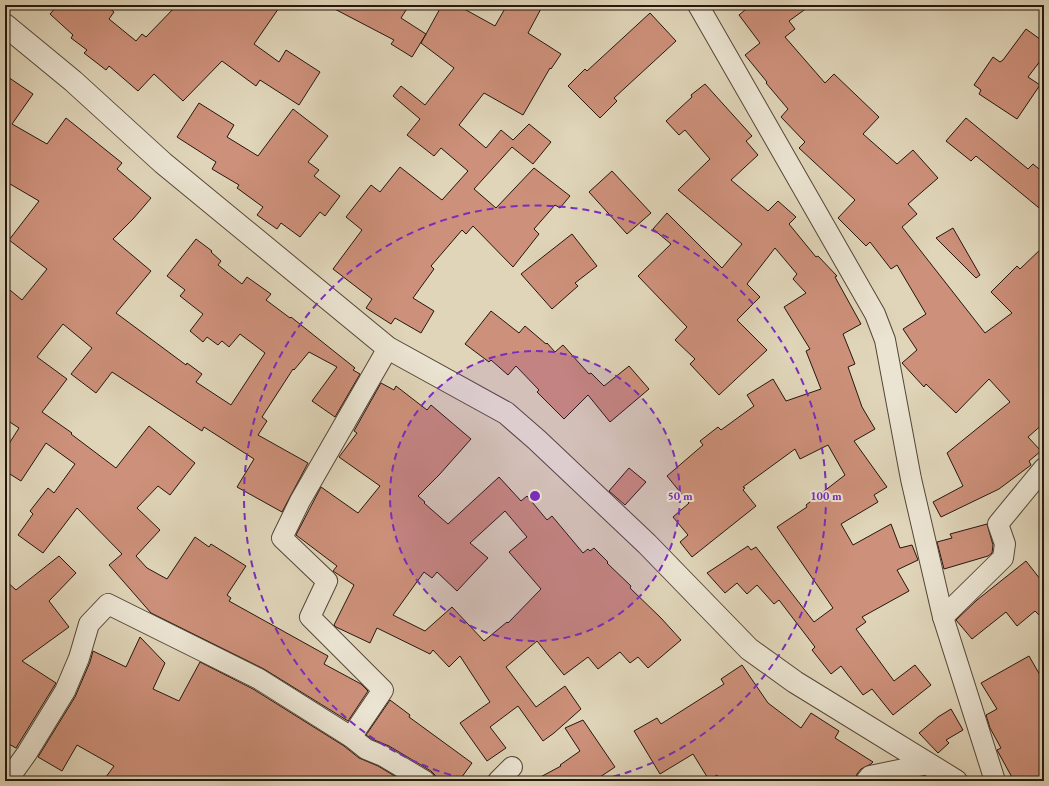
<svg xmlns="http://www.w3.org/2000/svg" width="1049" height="786" font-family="'EB Garamond',serif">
  <rect width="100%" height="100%" fill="#e0d5b9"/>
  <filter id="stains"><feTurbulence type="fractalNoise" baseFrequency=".005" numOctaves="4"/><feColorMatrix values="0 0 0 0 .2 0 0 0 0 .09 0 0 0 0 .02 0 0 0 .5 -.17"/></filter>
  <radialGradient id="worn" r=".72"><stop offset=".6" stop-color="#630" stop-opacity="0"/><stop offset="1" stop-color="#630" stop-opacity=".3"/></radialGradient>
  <!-- building -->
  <g fill="#cd907a" stroke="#25170d" fill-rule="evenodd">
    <polygon points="58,5 106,5 114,12 109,19 136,41 142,34 146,37 177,5 281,5 254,44 279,62 286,50 320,72 299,105 260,80 256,86 222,61 183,101 154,74 138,91 109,66 106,70 84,53 87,50 71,38 73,35 50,14"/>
    <polygon points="327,5 396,5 406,10 401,18 426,34 442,5 457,5 495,26 507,5 543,5 528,33 561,54 551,69 550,68 523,115 484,93 459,125 486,148 501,130 513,140 529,124 551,142 533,164 512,147 474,189 496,208 534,168 570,196 560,208 555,205 534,229 539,234 513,267 473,226 466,234 462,230 431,266 434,269 413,298 434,311 421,333 395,318 391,324 366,308 372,299 333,269 362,230 346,217 371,185 380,192 400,167 442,200 468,171 441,148 434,156 407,135 420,119 393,96 401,86 425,105 454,68 421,43 426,34 412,57 391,44 394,40"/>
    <polygon points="751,5 811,5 789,21 795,29 785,37 825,83 834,74 879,117 863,134 897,164 913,150 938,178 908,204 917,214 902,227 985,333 1012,313 991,292 1017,266 1020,269 1044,246 1044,423 1028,437 1041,451 1029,461 1031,465 999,489 941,517 933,502 963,486 947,453 1010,402 989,379 956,413 926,384 924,387 902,363 917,350 903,329 926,314 897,265 891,269 870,242 866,246 838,218 855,200 799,148 805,142 781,117 788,109 766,83 767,82 745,55 760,43 739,15"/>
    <polygon points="650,13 676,41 614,98 617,101 600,118 568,86 585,69 587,71"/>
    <polygon points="1026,29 1044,42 1044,56 1028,77 1040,85 1017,119 979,94 981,90 974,85 993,57 1000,62 1003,60"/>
    <polygon points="5,75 33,94 12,124 47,144 66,118 122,163 117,169 151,198 133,219 113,239 151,271 116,313 186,365 187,363 202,374 196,382 231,405 265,353 240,334 229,347 222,341 218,345 207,337 203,342 190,331 203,314 180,296 185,290 167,276 196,239 212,251 211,252 221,261 218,265 242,284 247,277 271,294 266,300 290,318 291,317 355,368 353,370 360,374 335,417 312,401 337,367 309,352 294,370 293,369 262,417 267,421 258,435 308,463 282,512 237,487 254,459 204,427 202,431 112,372 96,393 71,374 92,348 63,324 37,357 67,379 42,412 72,433 71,434 116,468 149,426 195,463 170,495 158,486 137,508 160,530 136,556 147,568 167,579 195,537 209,547 211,544 246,566 227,595 231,598 229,601 328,656 324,664 361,684 368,691 348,721 264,669 151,613 109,565 122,554 77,508 43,553 18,535 33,514 30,511 48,488 54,493 75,464 46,443 21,481 5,471 5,450 19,428 5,419 5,286 22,300 47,269 9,240 39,201 5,181"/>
    <polygon points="705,84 752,136 746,141 758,155 731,180 768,211 778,201 796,217 789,224 816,257 818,256 837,276 835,277 861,324 843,334 855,364 848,367 862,407 875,429 854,441 887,487 874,495 878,502 841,524 853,545 891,524 900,548 912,545 918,560 897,570 909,591 862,617 866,622 856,629 894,681 915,665 931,685 893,715 872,689 863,695 841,666 831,674 812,650 815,647 779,600 774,604 757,585 747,594 737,583 725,593 707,573 748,546 751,550 756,547 814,622 833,608 777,527 807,507 806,505 845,475 828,445 800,459 795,449 743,487 745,488 743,490 756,506 692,557 680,542 688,535 673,517 689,503 667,476 703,445 700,441 718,427 721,430 754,406 747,395 773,379 786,401 821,389 806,351 810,349 784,307 806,293 793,279 797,274 775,248 747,284 760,297 737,320 767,350 719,395 690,364 695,359 675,340 687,327 638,276 671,244 653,229 667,213 722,268 742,244 678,190 710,159 685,130 679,135 666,121 692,97 691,95"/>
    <polygon points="199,103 234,125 227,137 258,156 293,109 328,136 308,162 319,170 314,176 340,196 325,216 320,212 300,237 281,223 277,229 257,215 263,207 237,188 239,185 212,169 216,162 177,137"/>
    <polygon points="966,118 1028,169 1033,164 1044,173 1044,212 976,156 971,161 946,141"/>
    <polygon points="612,171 651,213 627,234 589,192"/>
    <polygon points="953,228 980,275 976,278 936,238"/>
    <polygon points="572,234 597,266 575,283 578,286 552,309 521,274"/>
    <polygon points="491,311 519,333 525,326 546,344 547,343 555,352 563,345 589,374 591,373 604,386 629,366 649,389 610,422 588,395 564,419 537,392 539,390 516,366 508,375 491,360 489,362 465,344"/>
    <path d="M381 383 394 390 396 386 427 410 431 405 471 439 439 475 418 496 425 502 424 503 448 524 499 477 521 501 527 496 547 520 552 516 583 553 588 549 590 551 594 548 608 562 607 563 631 586 630 588 661 618 681 640 648 668 638 657 630 663 620 652 598 669 588 657 564 675 537 641 506 667 536 707 565 686 581 709 554 733 543 741 518 706 490 727 506 748 487 761 460 723 490 702 460 656 449 667 433 650 430 654 377 628 370 643 336 627 334 625 354 585 333 571 337 566 296 535 321 487 358 513 380 486 339 457 357 433 354 431ZM505 511 527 537 509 552 541 589 508 623 507 622 484 641 452 607 425 631 393 615 424 572 432 578 437 572 457 591 488 558 470 543Z"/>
    <polygon points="629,468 646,482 625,505 609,491"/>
    <polygon points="987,524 993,545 992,553 988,556 944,569 937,542 952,538 950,534"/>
    <polygon points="59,556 76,573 49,601 69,627 22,661 56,683 16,748 5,742 5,580 16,590"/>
    <polygon points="1026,561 1044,584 1044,620 1035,611 1017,626 1006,612 972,639 956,620 977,600"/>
    <polygon points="140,637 165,663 153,689 179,701 200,662 253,689 344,746 359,758 378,766 403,781 103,781 114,766 77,745 62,771 38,757 75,697 90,662 93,651 126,667"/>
    <polygon points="1029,656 1044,682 1044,781 1014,781 997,750 1001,748 990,728 986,715 997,709 981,683"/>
    <polygon points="742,665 768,703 801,728 811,713 839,731 835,738 873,762 871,764 861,769 857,774 855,781 721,781 717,775 709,780 693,754 660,774 634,731 657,718 661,724 724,684 721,679"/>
    <polygon points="390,700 410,715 409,717 472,763 459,781 436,781 435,775 431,771 389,746 372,739 366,735"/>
    <polygon points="951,709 963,730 946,740 949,743 938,753 919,733 938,717"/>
    <polygon points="583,720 615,767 594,781 533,781 561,766 560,765 580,751 565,728"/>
  </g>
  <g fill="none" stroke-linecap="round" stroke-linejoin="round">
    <!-- minor casing -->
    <g stroke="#544638" stroke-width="22">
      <g id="minor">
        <polyline points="698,5 875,314 885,340 911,479 943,617 995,781"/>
        <polyline points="943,617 1003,558 1005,544 998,524 1044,468"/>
        <polyline points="351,737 383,690 310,617 327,581 282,538 300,501 388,348"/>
        <polyline points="7,781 27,753 65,691 79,658 89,624 108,604 259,679 351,737 366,749 383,756 425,781"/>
        <polyline points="498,781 512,767"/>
        <polyline points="866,781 870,776 928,764"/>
      </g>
    </g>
    <!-- tertiary casing -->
    <g stroke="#544638" stroke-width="24">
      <polyline id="tertiary" points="5,25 73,81 163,163 388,348 506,413 537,440 647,544 749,649 795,682 956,781"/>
    </g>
    <!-- minor -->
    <use href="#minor" stroke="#ebe4d2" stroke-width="20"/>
    <!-- tertiary -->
    <use href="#tertiary" stroke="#ebe4d2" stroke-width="22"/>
  </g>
  <!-- distance rings -->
  <circle cx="535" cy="496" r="145" fill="#7b2cbf" fill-opacity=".12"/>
  <g fill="none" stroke="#7b2cbf" stroke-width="2" stroke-dasharray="7 5">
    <circle cx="535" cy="496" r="145"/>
    <path d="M474 781A291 291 0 1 1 596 781"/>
  </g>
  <circle cx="535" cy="496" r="6" fill="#7b2cbf" stroke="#ebe4d2" stroke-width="2"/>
  <g font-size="12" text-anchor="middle" font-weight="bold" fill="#7b2cbf" stroke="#ebe4d2" stroke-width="4" stroke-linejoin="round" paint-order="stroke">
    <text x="680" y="500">50 m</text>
    <text x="826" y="500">100 m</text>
  </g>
  <!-- margin -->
  <rect width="1049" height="786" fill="none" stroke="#e0d5b9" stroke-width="20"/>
  <rect x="6" y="6" width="1037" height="774" fill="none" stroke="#25170d" stroke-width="2"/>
  <rect x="10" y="10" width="1029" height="766" fill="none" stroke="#25170d"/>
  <rect width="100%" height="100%" filter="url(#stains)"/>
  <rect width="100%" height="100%" fill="url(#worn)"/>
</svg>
